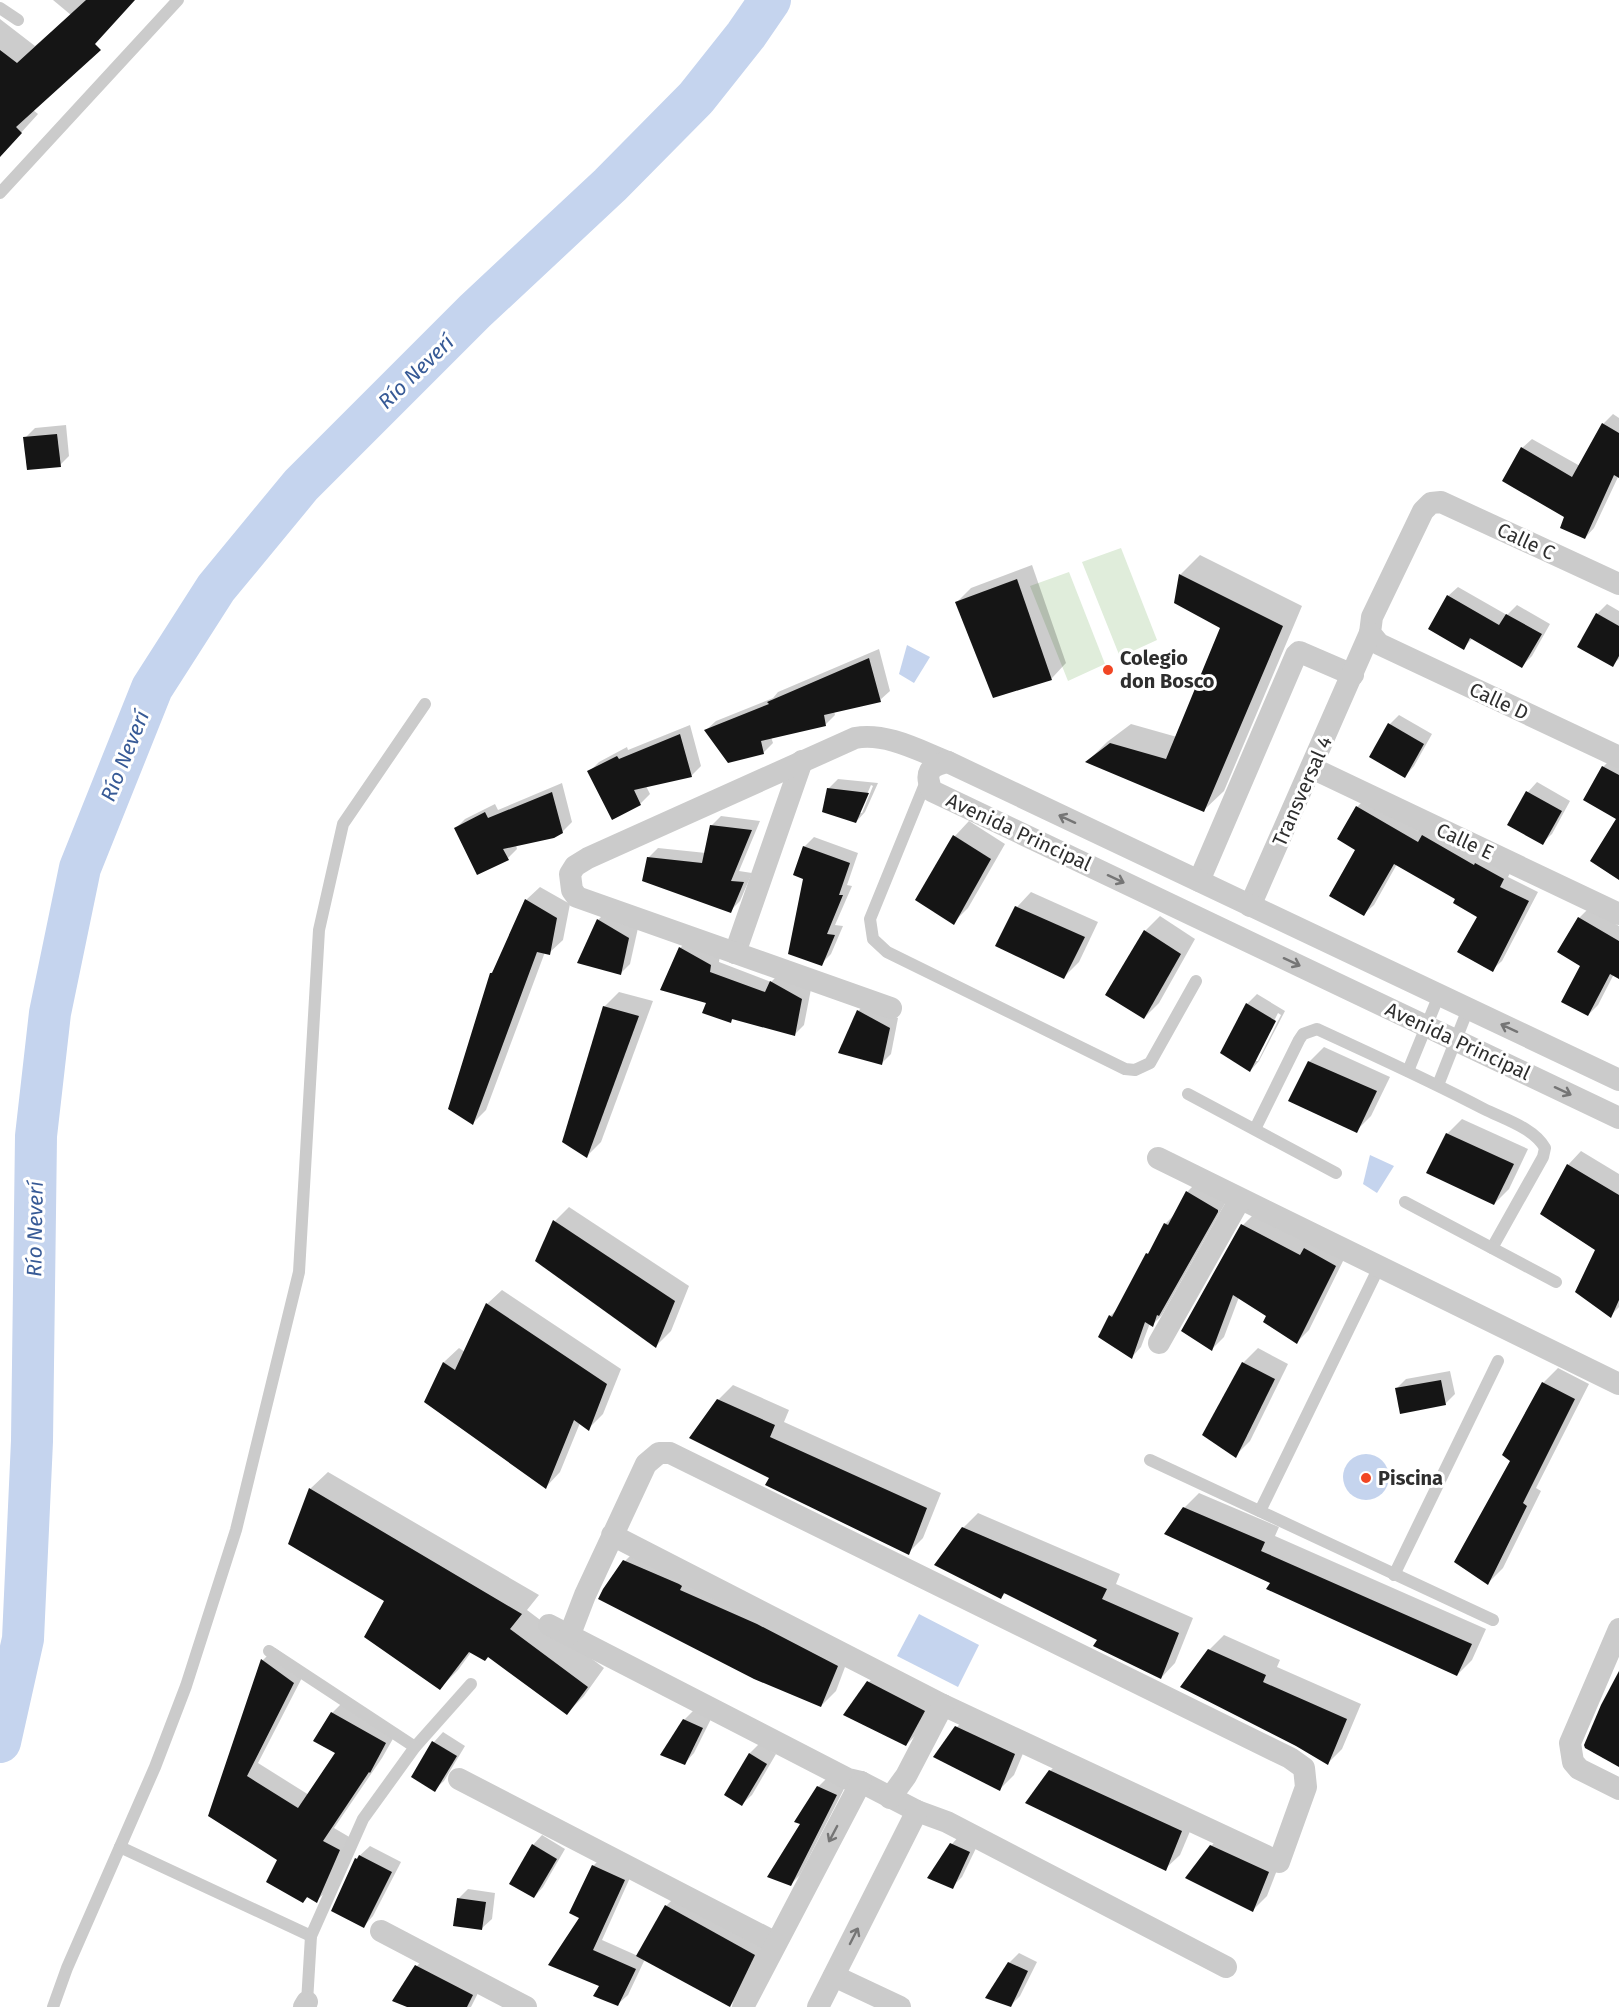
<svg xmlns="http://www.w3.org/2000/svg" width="1619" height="2007" font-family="'Fira Sans',sans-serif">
  <rect width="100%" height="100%" fill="#fff"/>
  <!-- green -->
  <g fill="#e0eddb">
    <polygon points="1121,548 1157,640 1120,657 1082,562"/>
    <polygon points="1069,572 1105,664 1068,681 1030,586"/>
  </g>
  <!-- water -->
  <g fill="#c5d4ee">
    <polygon points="907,645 930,657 914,683 899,674"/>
    <polygon points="1370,1155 1394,1166 1377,1193 1363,1184"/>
    <circle cx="1366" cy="1477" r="23"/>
    <polygon points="919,1614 979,1645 958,1687 897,1656"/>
  </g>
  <!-- shadow -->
  <g fill="#0003" fill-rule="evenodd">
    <polygon points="53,0 134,0 71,15"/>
    <polygon points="0,19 35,46 51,32 87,59 33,110 38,114 0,156"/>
    <polygon points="1613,414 1619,418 1619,475 1594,528 1585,538 1522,448 1532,439 1580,466 1603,424"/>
    <polygon points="66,425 69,456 60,465 25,438 35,428"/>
    <polygon points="1200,555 1302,606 1224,791 1204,810 1088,761 1107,742 1131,724 1177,737 1222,628 1180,575"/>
    <polygon points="1032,565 1066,663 1052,678 994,696 956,603 971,588"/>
    <polygon points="1458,587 1507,615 1517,605 1550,624 1532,656 1522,666 1473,638 1463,648 1448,596"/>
    <polygon points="1607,604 1619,611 1619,659 1612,665 1597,614"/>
    <polygon points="879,649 890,691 880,700 834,711 835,715 826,724 771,737 773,743 763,753 706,730 716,721 773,698 778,692"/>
    <polygon points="1399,715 1432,734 1414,766 1405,776 1390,724"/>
    <polygon points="690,725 701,766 691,776 646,786 650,794 641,803 612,818 589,772 599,762 627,747 628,750"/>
    <polygon points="1613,757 1619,761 1619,819 1585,799 1603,767"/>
    <path d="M838 779 878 783 865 812 856 822 828 789ZM871 785 873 786 862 813H859Z"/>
    <polygon points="1537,782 1570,801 1552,834 1542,843 1509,824 1528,792"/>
    <polygon points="562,783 572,822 562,832 516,845 517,849 508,858 456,828 465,819 495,804 498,810"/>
    <polygon points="1367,797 1512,869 1508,877 1538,892 1502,961 1492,970 1479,916 1457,899 1397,864 1374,905 1364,914 1357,850 1357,807"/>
    <polygon points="721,816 760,821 739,871 752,873 740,901 730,911 648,858 658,848 706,853 711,826"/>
    <polygon points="969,821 1005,844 968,908 953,923 917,899 955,836"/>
    <polygon points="814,837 858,853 847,885 852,886 835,925 843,926 831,954 821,964 805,878 804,847"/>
    <polygon points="540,887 570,904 563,940 549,953 545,952 486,1110 473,1123 491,973 496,968 526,900"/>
    <polygon points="1031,892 1098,922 1079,962 1064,977 1017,907"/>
    <polygon points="1589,908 1619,926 1619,977 1614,974 1598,1005 1588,1015 1582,966 1579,918"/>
    <polygon points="607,911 638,928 630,964 621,973 598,920"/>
    <polygon points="1160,916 1195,939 1159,1003 1144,1018 1145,931"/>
    <polygon points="689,939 720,955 719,962 771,982 781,972 811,989 804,1025 794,1035 734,1018 730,1022 680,948"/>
    <polygon points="619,992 653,1001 601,1142 586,1157 604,1007"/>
    <path d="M1257 994 1285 1011 1259 1061 1250 1071 1222 1053 1247 1004ZM1278 1013 1281 1015 1258 1061H1254Z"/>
    <polygon points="868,1002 898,1018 891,1054 882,1063 858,1011"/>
    <polygon points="1324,1047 1390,1077 1371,1116 1356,1131 1309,1062"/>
    <polygon points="1462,1119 1528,1149 1509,1189 1494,1204 1447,1134"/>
    <polygon points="1581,1151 1619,1174 1619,1307 1610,1316 1597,1249 1568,1165"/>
    <polygon points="1197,1182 1227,1200 1162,1315 1152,1325 1150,1323 1141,1347 1132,1357 1110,1316 1119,1308 1147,1254 1154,1247 1165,1224 1175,1214 1187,1192"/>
    <polygon points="569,1207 689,1286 671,1331 656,1346 555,1221"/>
    <polygon points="1255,1213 1347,1253 1309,1330 1297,1342 1268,1316 1239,1297 1224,1337 1212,1349 1243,1225"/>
    <polygon points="502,1290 621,1369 603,1414 588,1429 580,1423 560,1472 546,1487 426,1402 444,1362 459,1348 465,1352 487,1304"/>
    <polygon points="1258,1348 1288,1364 1250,1441 1235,1456 1243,1363"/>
    <polygon points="1558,1368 1589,1384 1536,1488 1541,1491 1503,1568 1488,1583 1512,1460 1504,1455 1543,1383"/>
    <polygon points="1450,1371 1455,1394 1445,1404 1396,1389 1406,1379"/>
    <polygon points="733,1385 789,1410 784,1422 941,1493 923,1538 908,1553 772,1478 718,1400"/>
    <polygon points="328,1472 539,1595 527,1610 604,1668 584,1696 567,1713 488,1655 472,1651 458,1670 440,1688 386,1601 310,1489"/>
    <polygon points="1199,1493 1279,1527 1275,1536 1486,1629 1472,1660 1457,1675 1184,1508"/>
    <polygon points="978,1513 1120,1574 1116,1584 1193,1618 1175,1663 1161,1678 1100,1640 1006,1593 1001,1597 963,1528"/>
    <polygon points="640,1546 851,1651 836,1691 821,1706 625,1561"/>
    <polygon points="1224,1635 1280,1660 1277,1667 1361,1704 1342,1749 1328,1763 1209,1650"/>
    <polygon points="275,1648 306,1670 258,1763 309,1795 337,1752 332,1713 345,1700 398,1730 382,1758 334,1828 351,1838 329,1889 316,1901 308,1897 303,1901 279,1860 210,1815 263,1660"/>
    <polygon points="883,1668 938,1696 921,1730 906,1745 869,1682"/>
    <polygon points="694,1710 711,1719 694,1753 685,1763 684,1720"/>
    <polygon points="971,1712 1029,1739 1014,1775 1000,1789 935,1757 957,1727"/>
    <polygon points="443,1732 465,1746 444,1781 434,1790 413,1777 434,1742"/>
    <polygon points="759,1744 776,1754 752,1795 742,1804 726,1795 750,1753"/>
    <polygon points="1065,1756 1196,1817 1180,1855 1165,1869 1027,1802 1050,1771"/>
    <polygon points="828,1777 846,1785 800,1875 791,1884 802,1824 818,1787"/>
    <polygon points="1226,1831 1282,1857 1267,1896 1252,1911 1211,1846"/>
    <polygon points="961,1834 979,1842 962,1877 952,1887 929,1878 952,1844"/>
    <polygon points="542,1835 565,1849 543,1887 534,1897 533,1845"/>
    <polygon points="370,1846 401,1862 373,1916 364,1926 356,1859"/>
    <polygon points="603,1856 633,1871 602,1940 638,1956 666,1906 681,1891 769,1940 744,1991 729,2006 645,1959 628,1995 618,2004 602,1985 581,1917 593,1866"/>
    <polygon points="468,1889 495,1893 492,1919 482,1928 458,1899"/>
    <polygon points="1019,1953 1037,1962 1020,1996 1010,2006 1009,1963"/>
    <polygon points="426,1956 482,1985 471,2007 411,2007 417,1966"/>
  </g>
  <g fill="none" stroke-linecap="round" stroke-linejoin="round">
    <!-- river -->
    <polyline stroke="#c5d4ee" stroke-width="42" points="0,1742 23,1639 32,1441 36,1136 50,1013 80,868 152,688 216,588 301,485 475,311 610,185 696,98 746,35 770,0"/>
  </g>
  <!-- building -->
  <g fill="#151515">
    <polygon points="86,0 135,0 95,44 101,50 16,127 22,133 0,157 0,50 17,63"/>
    <polygon points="1602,423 1619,433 1619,478 1614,475 1585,539 1560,528 1564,517 1502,481 1521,447 1572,477"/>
    <polygon points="57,434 61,467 27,470 23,437"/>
    <polygon points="1179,574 1283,626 1204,812 1085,762 1110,743 1166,759 1220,628 1174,603"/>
    <polygon points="1017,579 1052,680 993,698 955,602"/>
    <polygon points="1447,595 1499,625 1506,614 1542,634 1522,668 1470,638 1464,650 1428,629"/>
    <polygon points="1596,613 1619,626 1619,656 1613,667 1577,647"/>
    <polygon points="869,658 881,702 824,715 826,726 761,741 764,754 728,763 704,730 769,704 767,702"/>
    <polygon points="1388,723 1424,744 1405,778 1369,757"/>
    <polygon points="680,734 692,777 634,790 641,805 612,820 587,771 617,756 619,759"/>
    <polygon points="1602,766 1619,775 1619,880 1590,861 1616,819 1583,800"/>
    <polygon points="827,788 869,793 856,823 822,812"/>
    <polygon points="1526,791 1562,811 1543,845 1507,825"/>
    <polygon points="552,792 563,833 554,838 503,849 509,860 477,875 454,828 485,812 488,818"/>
    <polygon points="1356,806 1418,842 1422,835 1474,865 1475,863 1504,879 1500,887 1529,901 1493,972 1457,952 1477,917 1453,903 1455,899 1394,864 1364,916 1329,896 1355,850 1337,839"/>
    <polygon points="710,825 752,830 731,881 744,882 731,913 642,881 647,857 702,863"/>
    <polygon points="953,835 991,859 954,925 915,900"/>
    <polygon points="803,846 850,863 839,895 843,895 827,934 835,935 822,966 788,954 803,879 793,875"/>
    <polygon points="525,899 557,918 550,955 537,952 473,1125 448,1109 490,973 492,973"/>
    <polygon points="1015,906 1085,937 1064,979 995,946"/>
    <polygon points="1578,917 1619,941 1619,979 1610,974 1588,1016 1561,1002 1580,966 1557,952"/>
    <polygon points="597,919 629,938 621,975 577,963"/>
    <polygon points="1144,930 1181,954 1144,1019 1105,995"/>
    <polygon points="679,947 711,965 710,972 765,992 770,981 802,999 795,1036 732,1019 731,1023 702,1013 706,1003 660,990"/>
    <polygon points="1246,1003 1276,1021 1250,1072 1220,1053"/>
    <polygon points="603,1006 639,1016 587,1158 562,1142"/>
    <polygon points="857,1010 890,1028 882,1065 838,1053"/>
    <polygon points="1308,1061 1377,1091 1357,1133 1288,1101"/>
    <polygon points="1446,1133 1514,1164 1494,1205 1426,1173"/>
    <polygon points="1567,1164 1619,1195 1619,1300 1611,1318 1575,1292 1595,1250 1540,1214"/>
    <polygon points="1186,1191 1218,1210 1218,1212 1159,1316 1157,1315 1153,1327 1145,1322 1132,1359 1098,1337 1109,1315 1112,1317 1146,1253 1148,1254 1164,1223 1168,1225"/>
    <polygon points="553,1220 675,1301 656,1348 535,1261"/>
    <polygon points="1241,1224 1300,1255 1304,1248 1336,1266 1297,1344 1263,1322 1266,1316 1233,1295 1212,1351 1181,1331"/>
    <polygon points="486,1303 607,1384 589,1431 574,1420 546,1489 424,1402 443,1362 455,1370"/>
    <polygon points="1242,1362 1275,1379 1236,1458 1202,1435"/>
    <polygon points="1441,1380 1446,1405 1400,1414 1395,1388"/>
    <polygon points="1542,1382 1575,1399 1523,1503 1527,1506 1488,1585 1454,1562 1510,1461 1502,1455"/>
    <polygon points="717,1399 775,1425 770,1437 927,1508 909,1555 765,1485 769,1478 689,1438"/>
    <polygon points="309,1488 522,1614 510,1629 588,1687 567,1715 488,1657 485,1661 469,1652 440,1690 364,1637 384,1601 288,1544"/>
    <polygon points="1183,1507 1265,1542 1261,1551 1472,1644 1457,1676 1266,1589 1270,1583 1164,1534"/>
    <polygon points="962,1527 1107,1589 1102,1599 1179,1633 1161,1679 1093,1646 1097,1640 1004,1593 1001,1599 934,1565"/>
    <polygon points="623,1560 679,1584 682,1586 680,1590 757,1624 838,1666 821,1707 754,1679 598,1599 603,1589"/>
    <polygon points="1208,1649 1266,1675 1263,1682 1347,1719 1328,1765 1296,1746 1180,1687"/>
    <polygon points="261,1659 294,1683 247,1776 298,1808 335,1753 313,1741 331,1712 386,1743 370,1773 369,1772 323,1841 340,1850 317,1903 307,1897 303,1903 266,1882 277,1860 208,1816"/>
    <polygon points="1619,1671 1619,1767 1585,1748 1584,1745 1601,1705"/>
    <polygon points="867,1681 925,1711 906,1746 843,1715"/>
    <polygon points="683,1719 703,1728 685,1765 660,1755"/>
    <polygon points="955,1726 1015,1754 1000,1791 933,1757"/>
    <polygon points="432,1741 457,1756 435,1792 411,1777"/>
    <polygon points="749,1753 767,1764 742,1806 724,1795"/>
    <polygon points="1049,1770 1182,1831 1166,1871 1025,1803"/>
    <polygon points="817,1786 837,1795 791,1886 767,1877 800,1824 794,1822"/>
    <polygon points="950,1843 970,1852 953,1889 927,1878"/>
    <polygon points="532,1844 557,1859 534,1898 509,1884"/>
    <polygon points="1210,1845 1269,1872 1253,1912 1185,1878"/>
    <polygon points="359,1855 392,1872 364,1928 331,1911 355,1858 357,1859"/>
    <polygon points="592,1865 625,1880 593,1950 636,1969 618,2006 593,1996 599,1986 548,1965 579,1918 569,1913"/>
    <polygon points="457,1898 486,1902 482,1930 453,1926"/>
    <polygon points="665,1905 755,1955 730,2007 636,1956"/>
    <polygon points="1008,1962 1028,1971 1011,2007 985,1998"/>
    <polygon points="415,1965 473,1995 467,2007 407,2007 392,2001"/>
  </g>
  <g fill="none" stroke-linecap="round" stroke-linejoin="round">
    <!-- lane -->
    <g stroke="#cbcbcb" stroke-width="12">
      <polyline points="0,8 18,20"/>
      <polyline points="0,193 178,0"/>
      <polyline points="927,779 870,919 873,939 887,952 1125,1069 1135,1070 1150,1063 1196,981"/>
      <polyline points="1408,1071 1439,995"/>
      <polyline points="1438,1085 1468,1009"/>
      <polyline points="1188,1094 1336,1173"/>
      <path d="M1255 1129 1299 1040 1303 1034 1317 1029C1373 1055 1429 1080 1484 1109 1504 1119 1534 1128 1545 1148L1543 1157 1492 1248"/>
      <polyline points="1405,1202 1556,1282"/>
      <polyline points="1150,1460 1493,1620"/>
      <polyline points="1260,1511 1379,1267"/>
      <polyline points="1394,1575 1498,1361"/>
      <polyline points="269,1651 415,1747"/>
      <polyline points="120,1847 311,1936"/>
      <polyline points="307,2002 311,1936 363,1819 415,1747 471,1684"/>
      <polyline points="53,2007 67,1968 155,1767 186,1686 236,1530 299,1272 319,930 343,824 425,704"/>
    </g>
    <!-- street -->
    <g stroke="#cbcbcb" stroke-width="22">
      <polyline points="1619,584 1441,502 1431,503 1423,511 1372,617 1370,633 1379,644 1619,757"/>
      <polyline points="1312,768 1619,914"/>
      <polyline points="1199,881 1296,655 1299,652 1302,653 1353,675"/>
      <polyline points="1250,906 1370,633"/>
      <polyline points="735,953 802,761"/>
      <path d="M891 1008 577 897 572 890 570 874 575 866 588 858 855 738C886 732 920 751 948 762"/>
      <path d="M1619 1080 948 762C929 766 924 773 932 791L1619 1118"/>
      <polyline points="1158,1158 1619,1384"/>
      <polyline points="1159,1343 1239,1201 1242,1200"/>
      <polyline points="549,1625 848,1779 861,1782 917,1811 947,1822 1226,1967"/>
      <polyline points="1619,1629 1570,1743 1573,1762 1579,1769 1619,1789"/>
      <polyline points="570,1634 585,1595 646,1464 659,1453 670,1453 1290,1758 1304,1768 1306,1787 1279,1862 943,1705 612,1535"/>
      <polyline points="459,1779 776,1943"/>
      <polyline points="890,1798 906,1776 943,1705"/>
      <polyline points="381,1931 526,2007"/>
      <polyline points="834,1976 900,2007"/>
      <polyline points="304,2007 307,2002"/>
      <polyline points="743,2007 861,1782"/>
      <polyline points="818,2007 917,1811"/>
    </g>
  </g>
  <!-- one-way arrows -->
  <defs><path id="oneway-shaft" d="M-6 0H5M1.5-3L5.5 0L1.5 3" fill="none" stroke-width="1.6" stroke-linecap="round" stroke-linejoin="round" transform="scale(1.5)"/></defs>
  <g stroke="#757575">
    <use href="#oneway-shaft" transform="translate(1067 819) rotate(-155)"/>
    <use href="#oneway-shaft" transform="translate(1116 879) rotate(25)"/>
    <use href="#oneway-shaft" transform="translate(1292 962) rotate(25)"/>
    <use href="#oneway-shaft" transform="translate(1509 1028) rotate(-155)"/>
    <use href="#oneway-shaft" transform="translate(1563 1091) rotate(25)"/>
    <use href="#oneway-shaft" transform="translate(833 1834) rotate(118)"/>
    <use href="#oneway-shaft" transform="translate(854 1936) rotate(-63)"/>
  </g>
  <!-- markers -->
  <g fill="#f14624" stroke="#fff" stroke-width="2">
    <circle cx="1108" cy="670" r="6"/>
    <circle cx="1366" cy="1478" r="6"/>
  </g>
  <g text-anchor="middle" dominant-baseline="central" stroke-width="6" stroke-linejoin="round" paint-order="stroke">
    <!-- street labels -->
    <g font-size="20" fill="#2e2e2e" stroke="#fff">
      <text transform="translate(1526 541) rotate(25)">Calle C</text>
      <text transform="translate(1499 701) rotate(25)">Calle D</text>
      <text transform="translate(1302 791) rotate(-66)">Transversal 4</text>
      <text transform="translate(1019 832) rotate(25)">Avenida Principal</text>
      <text transform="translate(1465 841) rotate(25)">Calle E</text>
      <text transform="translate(1458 1041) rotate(25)">Avenida Principal</text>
    </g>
    <!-- poi labels -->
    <g font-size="20" font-weight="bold" fill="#2e2e2e" stroke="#fff" text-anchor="start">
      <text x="1120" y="658">Colegio<tspan x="1120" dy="23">don Bosco</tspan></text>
      <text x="1378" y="1478">Piscina</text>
    </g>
    <!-- water labels -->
    <g font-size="21" font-style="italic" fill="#375a96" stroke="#fff">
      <text transform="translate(416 372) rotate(-44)">Río Neverí</text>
      <text transform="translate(125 756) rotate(-68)">Río Neverí</text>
      <text transform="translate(35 1229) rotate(-89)">Río Neverí</text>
    </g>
  </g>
</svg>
